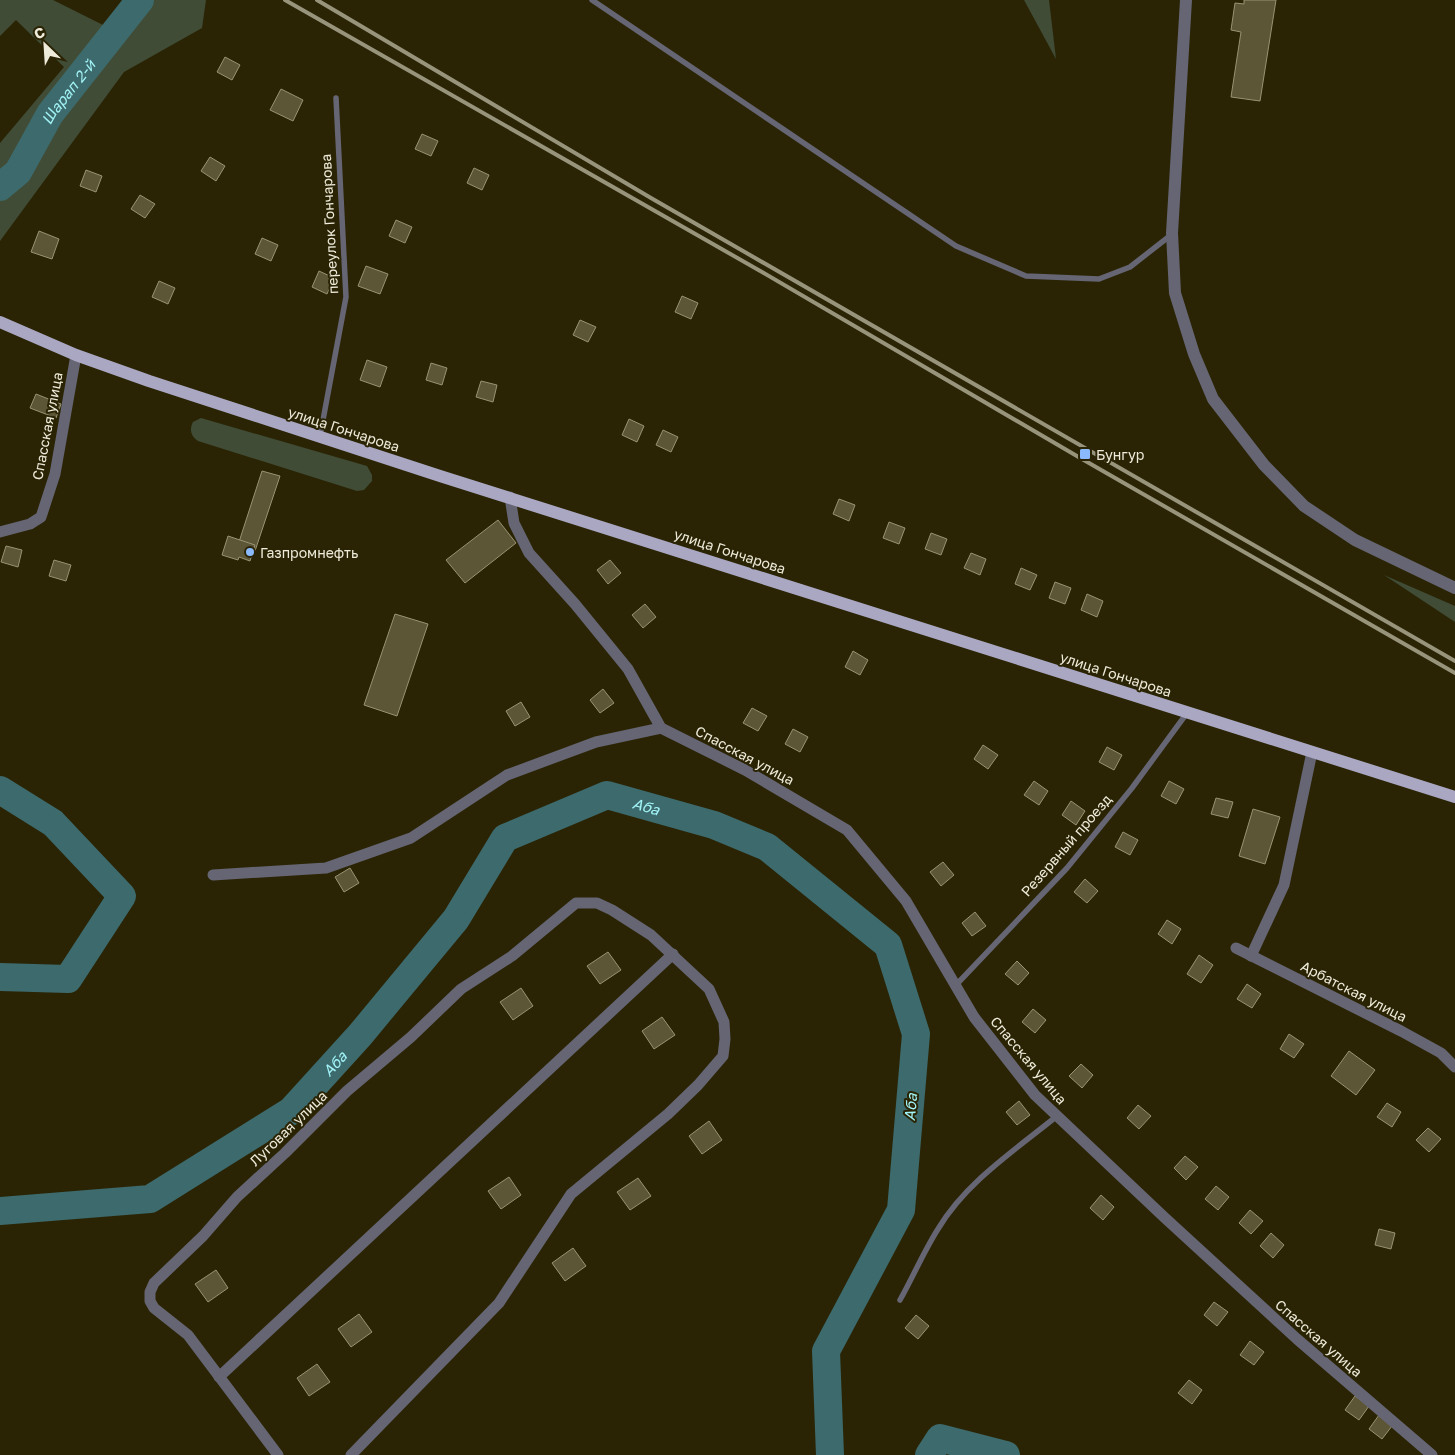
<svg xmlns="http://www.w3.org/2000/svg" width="1455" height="1455" font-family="'Golos Text',sans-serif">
  <rect width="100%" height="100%" fill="#2a2405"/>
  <!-- green -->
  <g fill="#404c35">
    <polygon points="0,0 53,0 121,34 136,0 206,0 202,28 124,72 0,241 0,143 64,67 16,20 0,36"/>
    <polygon points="1024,0 1049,0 1056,59"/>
    <path d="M201 418 367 466 372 475V481L364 490 357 491 198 441C191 437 189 429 193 422Z"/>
    <polygon points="1384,575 1455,606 1455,622"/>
  </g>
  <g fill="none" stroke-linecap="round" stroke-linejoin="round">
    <!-- river -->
    <g stroke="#3d6a6c" stroke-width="28">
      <path id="s1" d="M0 187 18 172 50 114 140 0"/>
      <polyline points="0,790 53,823 122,896 68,979 0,977"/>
      <path id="s2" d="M0 1211 150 1199 291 1111 360 1035 456 919 505 838 607 795 714 825 767 847 888 945 916 1034 901 1210 826 1351 830 1455"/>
      <polyline points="929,1455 940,1438 1006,1455"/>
    </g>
  </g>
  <!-- building -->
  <g fill="#5c5637" stroke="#999372">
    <polygon points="1244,0 1276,0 1260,101 1231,97 1241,32 1231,30 1235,3 1244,4"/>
    <polygon points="225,57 240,65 232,80 217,72"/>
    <polygon points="281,89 303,100 293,121 270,110"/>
    <polygon points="422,134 438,141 431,156 415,149"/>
    <polygon points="210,157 225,166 216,181 201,171"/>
    <polygon points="474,168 489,175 482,190 467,183"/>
    <polygon points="86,170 102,176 96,192 80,186"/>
    <polygon points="140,195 155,204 145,218 131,209"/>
    <polygon points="396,220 412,227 405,243 389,236"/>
    <polygon points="39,231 59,239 52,259 31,252"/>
    <polygon points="262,238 278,245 271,261 255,254"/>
    <polygon points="366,266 388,274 380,294 358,286"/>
    <polygon points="319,271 334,278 327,294 312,287"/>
    <polygon points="159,281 175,288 168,304 152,297"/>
    <polygon points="682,296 698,303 691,319 675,312"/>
    <polygon points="580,320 596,327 588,342 573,335"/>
    <polygon points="367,360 387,367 380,387 360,380"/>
    <polygon points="431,363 447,368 442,385 426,380"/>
    <polygon points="481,381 497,385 493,402 476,397"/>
    <polygon points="36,394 61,404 56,418 30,408"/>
    <polygon points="629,419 644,426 637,442 622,435"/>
    <polygon points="663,430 678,437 671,452 656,445"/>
    <polygon points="262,471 280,476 255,551 238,545"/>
    <polygon points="839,499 855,505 849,521 833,514"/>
    <polygon points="498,520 516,543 465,583 446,560"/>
    <polygon points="889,522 905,528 899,544 883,538"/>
    <polygon points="931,533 947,539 941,555 925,549"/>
    <polygon points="228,536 255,545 250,561 239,557 238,560 222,555"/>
    <polygon points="6,546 22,550 18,567 1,562"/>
    <polygon points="971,553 986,559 980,575 964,568"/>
    <polygon points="54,560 71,565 66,581 49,576"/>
    <polygon points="610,560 621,573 608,584 597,570"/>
    <polygon points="1021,568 1037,575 1030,590 1015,584"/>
    <polygon points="1055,582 1071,588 1065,604 1049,598"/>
    <polygon points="1087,594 1103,601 1097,617 1081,610"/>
    <polygon points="645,604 656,617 643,628 632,615"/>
    <polygon points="395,614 428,624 397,716 364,705"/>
    <polygon points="853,651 868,660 860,675 845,667"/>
    <polygon points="603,689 614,703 600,713 590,700"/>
    <polygon points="521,702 530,717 515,726 506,711"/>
    <polygon points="752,708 767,716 758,731 743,723"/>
    <polygon points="793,729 808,737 800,752 785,744"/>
    <polygon points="983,745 998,755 988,769 974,759"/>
    <polygon points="1107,747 1122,755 1114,770 1099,762"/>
    <polygon points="1034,781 1048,791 1039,805 1024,795"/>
    <polygon points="1169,781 1184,789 1176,804 1161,796"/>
    <polygon points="1216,798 1233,802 1228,818 1211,814"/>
    <polygon points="1071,801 1085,811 1076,825 1062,815"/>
    <polygon points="1253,809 1280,817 1265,864 1239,856"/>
    <polygon points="1123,832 1138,840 1130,855 1115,847"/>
    <polygon points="943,862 954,875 941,886 930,872"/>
    <polygon points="350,868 359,883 344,892 335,877"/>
    <polygon points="1085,879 1098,891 1087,903 1074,892"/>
    <polygon points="975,912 986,926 972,936 962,923"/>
    <polygon points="1167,920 1181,929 1172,944 1158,934"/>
    <polygon points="608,952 621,970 600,984 587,966"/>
    <polygon points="1199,955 1213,965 1201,983 1187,974"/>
    <polygon points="1017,961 1029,973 1018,985 1005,974"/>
    <polygon points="1247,984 1261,994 1252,1008 1237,999"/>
    <polygon points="521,988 533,1006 513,1020 500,1002"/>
    <polygon points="1033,1009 1046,1020 1035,1033 1022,1022"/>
    <polygon points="662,1017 675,1035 654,1049 642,1031"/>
    <polygon points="1289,1034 1304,1044 1294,1058 1280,1049"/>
    <polygon points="1349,1051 1375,1070 1356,1095 1331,1076"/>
    <polygon points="1081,1064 1093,1075 1082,1088 1069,1076"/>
    <polygon points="1019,1101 1030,1115 1017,1125 1006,1112"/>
    <polygon points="1387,1103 1401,1112 1392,1127 1377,1117"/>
    <polygon points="1138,1105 1151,1116 1139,1129 1127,1118"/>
    <polygon points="709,1121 722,1140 702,1154 689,1136"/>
    <polygon points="1428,1128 1441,1139 1429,1152 1416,1140"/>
    <polygon points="1185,1156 1198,1167 1186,1180 1174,1168"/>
    <polygon points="509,1177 521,1195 501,1209 488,1191"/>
    <polygon points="638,1178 651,1196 630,1210 617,1192"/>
    <polygon points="1216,1186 1229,1197 1218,1210 1205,1199"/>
    <polygon points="1101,1195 1114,1207 1103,1220 1090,1208"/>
    <polygon points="1250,1210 1263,1221 1251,1234 1239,1223"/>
    <polygon points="1379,1229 1395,1233 1391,1249 1375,1245"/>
    <polygon points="1271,1233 1284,1245 1273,1258 1260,1246"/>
    <polygon points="573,1248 586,1266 565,1281 552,1263"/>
    <polygon points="216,1270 228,1288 208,1302 195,1284"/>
    <polygon points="1214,1302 1228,1312 1217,1326 1204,1315"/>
    <polygon points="359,1314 372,1332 351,1347 338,1329"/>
    <polygon points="916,1315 929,1326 918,1339 905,1328"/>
    <polygon points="1250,1341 1264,1352 1254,1365 1240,1355"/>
    <polygon points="317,1364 330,1382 309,1396 297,1378"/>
    <polygon points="1189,1380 1202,1390 1192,1404 1178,1393"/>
    <polygon points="1355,1396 1369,1406 1359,1420 1345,1410"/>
    <polygon points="1379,1415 1392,1426 1382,1439 1369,1429"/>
  </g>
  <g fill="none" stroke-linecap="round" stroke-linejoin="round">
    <!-- service -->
    <g stroke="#666573" stroke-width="5.5">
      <polyline points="592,0 956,246 1026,276 1099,279 1130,267 1171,235"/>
      <polyline points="320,436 346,297 336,98"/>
      <polyline points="956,985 1067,868 1132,788 1187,713"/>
      <path d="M900 1300C913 1277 924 1251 938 1229 966 1182 1015 1150 1057 1116"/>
    </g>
    <!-- minor -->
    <g stroke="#666573" stroke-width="11">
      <polyline points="510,497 514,523 529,553 575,604 628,669 661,728 745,770 847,830 906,901 974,1017 1035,1095 1164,1217 1297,1339 1432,1455"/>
      <polyline points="0,532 30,524 41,517 55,474 76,355"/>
      <polyline points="213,875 326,868 411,838 507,775 596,742 661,728"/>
      <polyline points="1236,948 1401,1031 1441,1053 1455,1067"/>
      <polyline points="1251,956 1284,885 1312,752"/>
      <polyline points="219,1377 673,954"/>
      <polyline points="278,1455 188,1335 154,1308 150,1301 150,1292 154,1283 203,1236 237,1197 285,1153 347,1091 411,1037 461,989 512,956 576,903 597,903 612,910 651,935 709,989 724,1022 725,1039 723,1056 698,1085 668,1114 571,1194 499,1303 351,1455"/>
    </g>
    <!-- tertiary -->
    <polyline stroke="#666573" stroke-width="12" points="1186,0 1172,233 1175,293 1194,354 1213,399 1264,465 1304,506 1355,540 1455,588"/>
    <!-- primary -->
    <polyline stroke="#aaa7c3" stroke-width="12" points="0,322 76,355 149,381 440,476 1455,797"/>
    <!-- rail -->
    <g stroke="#98947c" stroke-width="4">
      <polyline points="285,0 762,272 1082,459 1455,673"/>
      <polyline points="317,0 651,198 1455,661"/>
    </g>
  </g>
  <!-- markers -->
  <g fill="#8abafc" stroke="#2a2405" stroke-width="2">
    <rect x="1079" y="448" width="12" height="12" rx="2.5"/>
    <circle cx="250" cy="552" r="5"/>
  </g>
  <g text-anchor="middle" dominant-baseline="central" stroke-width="4" stroke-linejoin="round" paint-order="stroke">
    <!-- street labels -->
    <g font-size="14" fill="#eeebda" stroke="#2a2405">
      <text transform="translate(329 224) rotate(-93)">переулок Гончарова</text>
      <text transform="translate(47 426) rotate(-79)">Спасская улица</text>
      <text transform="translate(344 429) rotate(18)">улица Гончарова</text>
      <text transform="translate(730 551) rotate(18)">улица Гончарова</text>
      <text transform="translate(1116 674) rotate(18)">улица Гончарова</text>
      <text transform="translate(745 755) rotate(28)">Спасская улица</text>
      <text transform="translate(1066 845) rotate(-49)">Резервный проезд</text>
      <text transform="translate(1354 991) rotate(27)">Арбатская улица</text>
      <text transform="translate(1029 1060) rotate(50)">Спасская улица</text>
      <text transform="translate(288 1128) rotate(-44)">Луговая улица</text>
      <text transform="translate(1319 1338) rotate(41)">Спасская улица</text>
    </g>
    <!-- poi labels -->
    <g font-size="14" fill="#eeebda" stroke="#2a2405" text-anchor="start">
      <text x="1096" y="454">Бунгур</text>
      <text x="260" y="552">Газпромнефть</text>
    </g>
    <!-- water labels -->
    <g font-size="15" font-style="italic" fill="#a1f3f7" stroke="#2a2405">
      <text stroke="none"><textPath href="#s1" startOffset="118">Шарап 2-й</textPath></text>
      <text stroke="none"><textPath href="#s2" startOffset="816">Аба</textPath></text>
      <text stroke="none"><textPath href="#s2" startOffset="381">Аба</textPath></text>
      <text transform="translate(910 1107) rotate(-85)">Аба</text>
    </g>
  </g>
  <!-- north arrow -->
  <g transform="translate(45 45) rotate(335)" stroke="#2a2405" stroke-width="4" paint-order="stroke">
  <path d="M0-4L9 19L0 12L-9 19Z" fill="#eeebda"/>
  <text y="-8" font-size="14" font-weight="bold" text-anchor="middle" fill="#eeebda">С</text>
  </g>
</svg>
